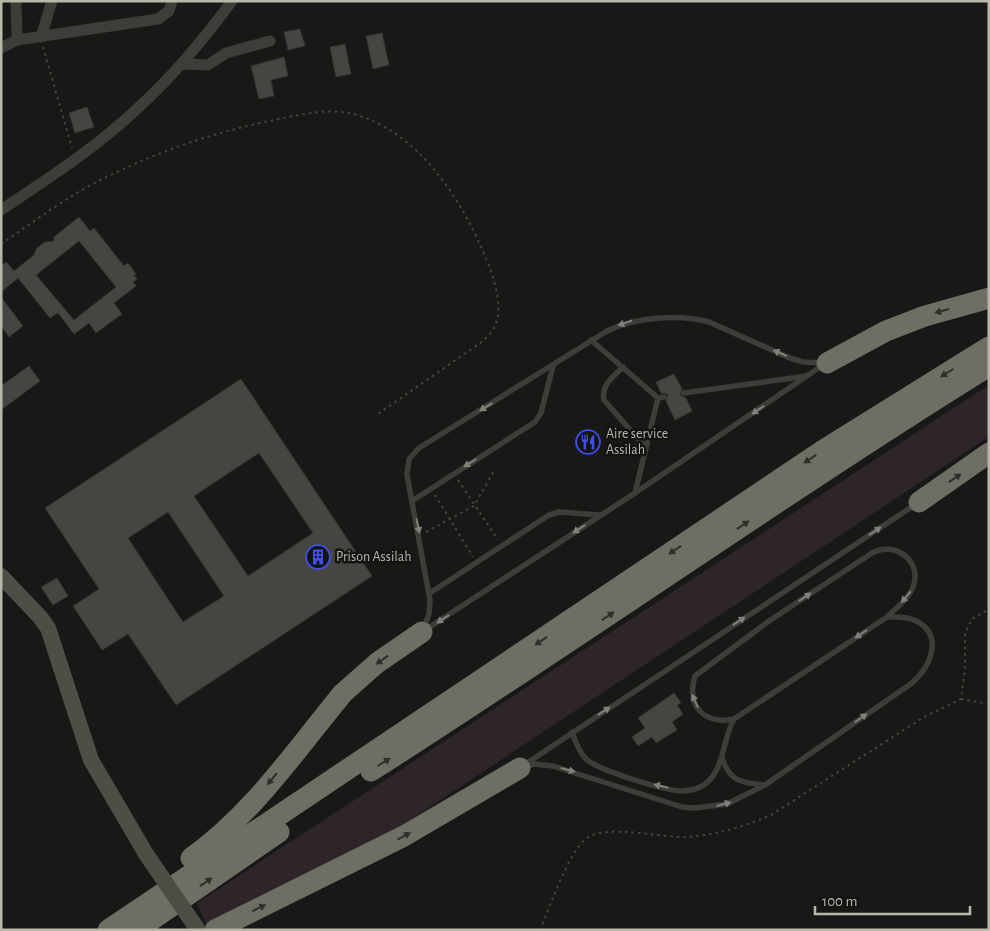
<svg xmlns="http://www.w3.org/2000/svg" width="990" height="931" font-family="'Alegreya Sans',sans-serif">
  <rect width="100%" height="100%" fill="#181917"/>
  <!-- green -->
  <polygon fill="#2e252b" points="989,385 989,436 987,438 377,842 206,924 197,903"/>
  <!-- building -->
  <g fill="#454641" stroke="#343531" fill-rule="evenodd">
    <polygon points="300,29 305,46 288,50 284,32"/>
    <polygon points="382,33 389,65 373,69 366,36"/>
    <polygon points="345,44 351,74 336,77 330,47"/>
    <polygon points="284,57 288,76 271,80 274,96 259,99 251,66"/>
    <polygon points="87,107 94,127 75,133 69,113"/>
    <path d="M79 217 90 231 94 228 124 266 128 263 136 274 134 275 137 279 133 282 136 286 114 303 122 314 96 333 89 323 74 334 58 313 50 318 18 278 1 292V266L6 262 14 271 34 255 37 248 45 242 54 241V237ZM79 241 116 287 74 320 36 275Z"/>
    <polygon points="1,297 23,326 9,337 1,326"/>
    <polygon points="29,366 40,381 1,410 1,386"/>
    <polygon points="674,374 682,389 680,395 686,398 692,411 675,420 666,401 668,394 661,393 656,382"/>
    <path d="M241 379 372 576 176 705 128 634 102 650 73 606 99 589 45 508ZM259 453 313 533 248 576 194 496ZM168 512 224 596 183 622 128 538Z"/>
    <polygon points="57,578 68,596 53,605 41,587"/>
    <polygon points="674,693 681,703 677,705 683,714 672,722 677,730 656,743 652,737 638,746 632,737 645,728 638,718"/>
  </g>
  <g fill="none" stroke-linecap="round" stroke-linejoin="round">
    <!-- path -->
    <g stroke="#45443e" stroke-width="2" stroke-dasharray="2.5 4" stroke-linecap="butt">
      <polyline points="43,47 72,148"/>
      <path d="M1 244C29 225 57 204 87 187 147 155 212 132 279 119 303 114 329 108 354 114 415 131 457 192 481 247 490 266 504 302 496 323 494 331 488 336 483 341L375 416"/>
      <polyline points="458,480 498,540"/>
      <polyline points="435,495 473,557"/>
      <polyline points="426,532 474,506 494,471"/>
      <polyline points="961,699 989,704"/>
      <path d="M540 930C550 907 568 852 587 838 607 824 661 838 686 837 716 835 743 827 771 815L924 717 961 699 965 668V633L972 619 989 609"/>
    </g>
    <!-- lane -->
    <g stroke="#3d3e38" stroke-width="5.5">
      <polyline points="591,340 658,398 664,397"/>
      <path d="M623 367C613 377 601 385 604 400L646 448"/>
      <polyline points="684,393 807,376"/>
      <polyline points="635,493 658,398"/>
      <polyline points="412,501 535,422 541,413 553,366"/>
      <polyline points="430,593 549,515 559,512 600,515"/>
      <path d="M424 628 429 614 430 600 407 475 409 459 419 448 607 331C635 317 679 314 709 322L790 358 803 362 822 363"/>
      <polyline points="425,630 635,493 823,365"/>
      <path d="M572 732C575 741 579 752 586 759 600 771 665 791 684 791 692 790 699 789 705 784 725 769 722 740 734 719"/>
      <path d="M722 758C730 782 741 782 764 785"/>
      <polyline points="524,765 916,504"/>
      <path d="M524 767 534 764 553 766 682 807 695 808 727 804 765 785 912 683C931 666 945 634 914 620 905 616 895 617 887 617L734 719C704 725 686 706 695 676L769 621 872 553C893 541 921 559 914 584 911 597 896 608 887 617"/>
    </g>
    <!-- street -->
    <g stroke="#3d3e38" stroke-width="11">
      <polyline points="16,1 17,40"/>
      <polyline points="41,37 52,1"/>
      <polyline points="1,48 17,40 158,19 169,11 172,1"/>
      <polyline points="182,64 208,65 226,53 270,41"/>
      <path d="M1 210C49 178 97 147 139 107 174 75 204 39 232 1"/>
    </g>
    <!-- secondary -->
    <polyline stroke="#4d4e46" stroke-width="16" points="1,576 40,617 48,628 91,760 146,854"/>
    <!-- highway -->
    <g stroke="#6e6e65" stroke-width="21">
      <polyline points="827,363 886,331 925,316 989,298"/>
      <polyline points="919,502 989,453"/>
      <path d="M371 771C578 639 780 496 989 366"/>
      <path d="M191 858C252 815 296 750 343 693L377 663 422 632"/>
      <polyline points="108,930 822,451 989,347"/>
      <polyline points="137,930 279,832"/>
      <polyline points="215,930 404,836 520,768"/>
    </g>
    <!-- secondary-bridge -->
    <polyline stroke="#4d4e46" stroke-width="16" points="146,854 198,930"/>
  </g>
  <!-- one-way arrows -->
  <defs><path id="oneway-solid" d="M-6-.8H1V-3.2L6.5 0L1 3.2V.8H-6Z" transform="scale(1.25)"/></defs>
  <g fill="#2e2f2b">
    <use href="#oneway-solid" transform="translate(942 311) rotate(165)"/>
    <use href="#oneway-solid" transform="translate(947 373) rotate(148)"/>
    <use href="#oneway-solid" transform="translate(810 459) rotate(146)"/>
    <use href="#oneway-solid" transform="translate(955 478) rotate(-34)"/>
    <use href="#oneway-solid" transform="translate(743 525) rotate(-34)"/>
    <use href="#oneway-solid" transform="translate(675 550) rotate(146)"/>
    <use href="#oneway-solid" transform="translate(608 616) rotate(-33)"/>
    <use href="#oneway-solid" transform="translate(541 641) rotate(146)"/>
    <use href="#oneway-solid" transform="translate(382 660) rotate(144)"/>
    <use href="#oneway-solid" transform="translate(384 762) rotate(-32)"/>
    <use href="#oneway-solid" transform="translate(272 779) rotate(130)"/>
    <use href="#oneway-solid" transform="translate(404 836) rotate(-28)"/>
    <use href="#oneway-solid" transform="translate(206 882) rotate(-34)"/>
    <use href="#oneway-solid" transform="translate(259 908) rotate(-26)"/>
  </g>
  <g fill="#818177">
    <use href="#oneway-solid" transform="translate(625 323) rotate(161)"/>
    <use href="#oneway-solid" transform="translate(780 353) rotate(-156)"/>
    <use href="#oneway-solid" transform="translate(486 407) rotate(149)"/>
    <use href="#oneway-solid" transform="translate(758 410) rotate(146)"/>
    <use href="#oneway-solid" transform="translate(470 463) rotate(148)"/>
    <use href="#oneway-solid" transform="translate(418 526) rotate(78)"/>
    <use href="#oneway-solid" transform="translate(579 529) rotate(147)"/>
    <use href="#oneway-solid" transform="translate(875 531) rotate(-34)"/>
    <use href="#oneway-solid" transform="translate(805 597) rotate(-33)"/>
    <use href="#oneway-solid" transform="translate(906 597) rotate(130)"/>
    <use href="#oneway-solid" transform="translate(443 619) rotate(147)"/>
    <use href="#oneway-solid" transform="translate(739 621) rotate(-34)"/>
    <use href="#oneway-solid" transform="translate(861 634) rotate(146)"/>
    <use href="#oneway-solid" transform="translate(695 701) rotate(-114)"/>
    <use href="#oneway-solid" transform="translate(604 711) rotate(-34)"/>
    <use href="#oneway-solid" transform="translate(861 718) rotate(-35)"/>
    <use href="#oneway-solid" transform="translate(568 770) rotate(15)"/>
    <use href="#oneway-solid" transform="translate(661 786) rotate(-167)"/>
    <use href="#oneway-solid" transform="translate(724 804) rotate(-15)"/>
  </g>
  <!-- icons -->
  <defs>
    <g id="restaurant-ring" transform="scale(1.25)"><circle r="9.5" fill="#131412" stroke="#414ee7" stroke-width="1.5"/><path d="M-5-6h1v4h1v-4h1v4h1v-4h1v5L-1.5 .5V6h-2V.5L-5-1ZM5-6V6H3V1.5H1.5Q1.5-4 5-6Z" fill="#414ee7"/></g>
    <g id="building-ring" transform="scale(1.25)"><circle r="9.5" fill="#131412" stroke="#414ee7" stroke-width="1.5"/><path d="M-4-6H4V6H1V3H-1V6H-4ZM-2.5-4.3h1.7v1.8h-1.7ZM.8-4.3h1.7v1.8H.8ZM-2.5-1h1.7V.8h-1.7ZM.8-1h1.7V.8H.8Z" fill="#414ee7"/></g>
  </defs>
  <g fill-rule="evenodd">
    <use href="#restaurant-ring" x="588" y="442"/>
    <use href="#building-ring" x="318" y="557"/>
  </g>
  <g text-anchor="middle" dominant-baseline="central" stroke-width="5" stroke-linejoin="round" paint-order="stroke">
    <!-- poi labels -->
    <g font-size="14" fill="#b8b7aa" stroke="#131412" text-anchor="start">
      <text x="606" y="434">Aire service<tspan x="606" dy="16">Assilah</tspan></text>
      <text x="336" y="557">Prison Assilah</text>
    </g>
  </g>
  <!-- border -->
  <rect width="990" height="931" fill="none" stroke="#b8b7aa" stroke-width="5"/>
  <!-- scale -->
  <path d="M815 906v8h155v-8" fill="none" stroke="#b8b7aa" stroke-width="2.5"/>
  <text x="822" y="906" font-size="15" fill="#b8b7aa" stroke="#131412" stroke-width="4" paint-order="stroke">100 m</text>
</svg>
